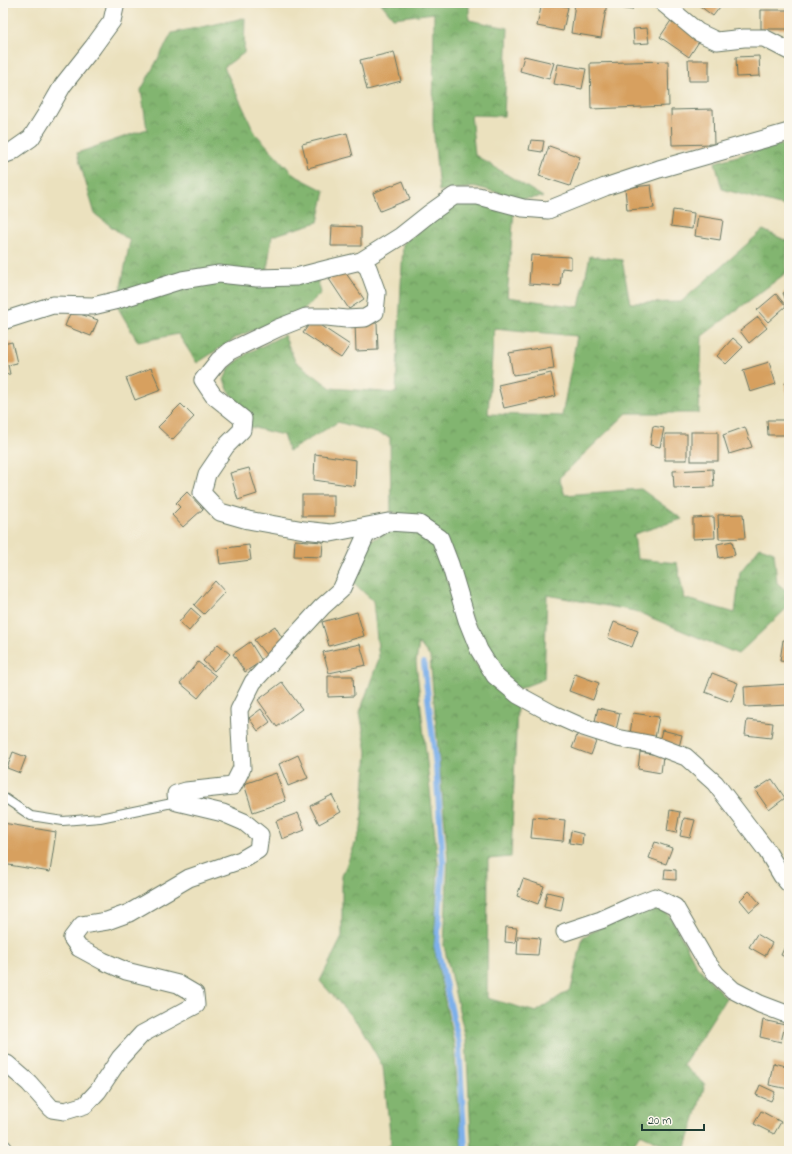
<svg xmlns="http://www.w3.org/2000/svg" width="792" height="1154" font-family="'Indie Flower',sans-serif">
  <defs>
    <pattern id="forest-crowns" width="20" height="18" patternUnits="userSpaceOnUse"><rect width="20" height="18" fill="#82b570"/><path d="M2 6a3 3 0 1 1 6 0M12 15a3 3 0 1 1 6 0" fill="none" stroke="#6a945d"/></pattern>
  </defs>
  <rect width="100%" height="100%" fill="#fbf7ec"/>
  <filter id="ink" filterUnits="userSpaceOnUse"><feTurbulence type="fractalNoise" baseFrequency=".025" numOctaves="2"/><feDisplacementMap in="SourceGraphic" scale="8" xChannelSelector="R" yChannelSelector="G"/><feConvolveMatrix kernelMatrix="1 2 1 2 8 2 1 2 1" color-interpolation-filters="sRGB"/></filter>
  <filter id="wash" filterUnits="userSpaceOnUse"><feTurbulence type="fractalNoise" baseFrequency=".012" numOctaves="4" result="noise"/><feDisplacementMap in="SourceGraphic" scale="16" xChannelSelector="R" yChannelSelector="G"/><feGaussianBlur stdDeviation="0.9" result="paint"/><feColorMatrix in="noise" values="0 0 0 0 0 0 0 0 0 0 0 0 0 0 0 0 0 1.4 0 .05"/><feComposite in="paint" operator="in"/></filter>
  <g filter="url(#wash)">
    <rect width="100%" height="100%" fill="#ebe1be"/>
    <!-- forest -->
    <g fill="url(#forest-crowns)" stroke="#507952" fill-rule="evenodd">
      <polygon points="381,3 469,3 469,20 508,28 504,116 471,115 475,155 543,197 522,199 477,187 439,191 433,124 434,13 393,18"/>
      <polygon points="245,18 244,53 224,67 255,133 294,175 325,191 318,222 272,236 267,270 120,292 130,241 95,214 77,153 147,129 141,90 172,33"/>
      <polygon points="789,141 789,207 776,204 722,189 715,162 782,144"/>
      <path d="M471 201 514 211 507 297 579 307 590 256 622 260 630 303 681 302 763 230 787 241 786 273 702 336 699 413H627L559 478 565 495 641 489 682 519 634 534 637 559 677 563 684 598 735 613 740 572 760 547 774 552 777 583 789 593V606L738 654 635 611 547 595 544 679 518 689 496 669 422 518 391 512 390 437 338 422 289 451 283 435 250 427 248 412 230 394 224 380 230 367 248 353 284 335 295 361 331 388 396 393 403 243 453 204ZM494 328 577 336 562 416 488 414Z"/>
      <polygon points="317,278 321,293 304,309 239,336 197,363 178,334 138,342 117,306 185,284"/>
      <polygon points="401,528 418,532 435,543 445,571 462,631 474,661 487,680 517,706 511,857 488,859 487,998 536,1012 571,989 583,937 634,909 656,906 670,916 697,966 726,998 683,1065 705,1084 685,1151 679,1151 640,1134 629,1151 472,1151 466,1040 444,946 448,859 430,657 419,643 416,662 438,864 434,947 454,1045 462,1151 384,1151 391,1143 383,1067 360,1026 320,981 342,937 342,876 361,829 367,752 360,712 379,658 373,601 353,582 369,541 382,535"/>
    </g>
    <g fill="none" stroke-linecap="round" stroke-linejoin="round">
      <!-- stream -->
      <polyline stroke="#7db0ea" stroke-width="6" points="424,663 436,766 443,863 437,946 459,1044 465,1151"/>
    </g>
    <g id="blocks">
      <!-- building -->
      <g fill="#d7a05e">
        <polygon points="542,3 550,3 568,7 563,31 537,26"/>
        <polygon points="575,3 607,3 601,38 571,33"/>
        <polygon points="618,3 634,3 632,10 618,8"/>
        <polygon points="696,3 723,3 713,16"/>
        <rect x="761" y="10" width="28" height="19"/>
        <polygon points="672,19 700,40 689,57 660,37"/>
        <polygon points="647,28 649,43 634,44 633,29"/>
        <polygon points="394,52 401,81 367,90 360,60"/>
        <polygon points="524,56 554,63 549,79 520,71"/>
        <polygon points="759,56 760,76 737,77 736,57"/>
        <polygon points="688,60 709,60 709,81 689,81"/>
        <polygon points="668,61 669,106 591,109 590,63"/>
        <polygon points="558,64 586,69 582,89 554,84"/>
        <polygon points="713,109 714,144 672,145 671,110"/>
        <polygon points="347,133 353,156 308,168 302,144"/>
        <polygon points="531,140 544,141 542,152 529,150"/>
        <polygon points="549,146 580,157 570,186 539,176"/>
        <polygon points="403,181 410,199 380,211 373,193"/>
        <polygon points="651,185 654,208 627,210 625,188"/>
        <polygon points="673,210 694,213 692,229 671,226"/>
        <polygon points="698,216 723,220 720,240 695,236"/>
        <polygon points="332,226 361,227 361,246 331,246"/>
        <polygon points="531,255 571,257 571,269 562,268 560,286 529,284"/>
        <polygon points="343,269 364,299 349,309 329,279"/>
        <polygon points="789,291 789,307 783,293"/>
        <polygon points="776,294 786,306 768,322 757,310"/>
        <polygon points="71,311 98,320 91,336 65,326"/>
        <polygon points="758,317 767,328 749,343 740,331"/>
        <polygon points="312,320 350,345 341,358 303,333"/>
        <polygon points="355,323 377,323 378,350 356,351"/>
        <polygon points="733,338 743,347 726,364 717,356"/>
        <polygon points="12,342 17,363 8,365 10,374 3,375 3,344"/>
        <polygon points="551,346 554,369 513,375 509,353"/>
        <polygon points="769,362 776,384 750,392 743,370"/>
        <polygon points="151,368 161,390 135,400 126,378"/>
        <polygon points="551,373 556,396 504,408 498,385"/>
        <polygon points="789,382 789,397 788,397 785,383"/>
        <polygon points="181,404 194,417 172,440 158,427"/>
        <polygon points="767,420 789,420 789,435 768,435"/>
        <polygon points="653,426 664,428 660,447 650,445"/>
        <polygon points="745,427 752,447 729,454 723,435"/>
        <rect x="691" y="432" width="27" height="29"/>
        <rect x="665" y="434" width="22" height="26"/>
        <polygon points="315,454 356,460 355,486 314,480"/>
        <polygon points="249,468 257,494 238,500 230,473"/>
        <polygon points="713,469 714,487 674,488 673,471"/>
        <polygon points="187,492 203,509 183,527 172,515 180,507 176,503"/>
        <rect x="302" y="495" width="32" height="21"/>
        <polygon points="743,514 745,538 719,539 718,515"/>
        <polygon points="714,517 715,538 693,539 693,518"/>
        <polygon points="295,540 323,542 322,557 294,556"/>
        <polygon points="732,541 735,555 719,558 717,544"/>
        <polygon points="249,545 251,560 220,564 218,549"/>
        <polygon points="215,581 225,592 204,614 194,605"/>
        <polygon points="191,608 201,617 189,631 179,622"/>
        <polygon points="357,612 364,636 329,646 322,622"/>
        <polygon points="614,622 638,631 632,647 608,638"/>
        <polygon points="275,626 284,641 267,656 254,640"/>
        <polygon points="783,640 789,641 789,662 780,661"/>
        <polygon points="250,642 262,661 245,672 233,654"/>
        <polygon points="218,644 230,654 214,671 203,661"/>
        <polygon points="360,644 366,665 329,673 323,652"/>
        <polygon points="198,662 216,676 198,698 180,683"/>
        <polygon points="712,673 738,683 731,702 705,692"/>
        <polygon points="575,674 599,683 593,700 569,691"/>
        <polygon points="328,676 353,676 354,696 328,697"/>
        <polygon points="282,682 302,709 277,727 258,700"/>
        <polygon points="789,684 789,705 745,707 744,687"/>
        <polygon points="598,708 620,713 616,730 594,725"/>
        <polygon points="261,709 270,722 258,731 249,718"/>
        <polygon points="633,713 659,717 655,738 630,734"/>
        <polygon points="747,720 773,723 771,738 745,735"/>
        <polygon points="662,730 682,735 679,747 659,742"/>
        <polygon points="578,733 597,739 591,755 572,748"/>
        <polygon points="13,752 26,757 20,773 7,768"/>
        <polygon points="640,752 663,756 661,773 638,769"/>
        <polygon points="298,755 308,778 288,786 279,764"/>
        <polygon points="276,773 286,801 253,812 244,784"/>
        <polygon points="772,779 785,798 769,810 755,790"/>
        <polygon points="332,795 341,812 319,824 310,806"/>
        <polygon points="670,810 680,812 676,833 667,831"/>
        <polygon points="298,813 305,830 282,839 276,821"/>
        <polygon points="533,817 565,820 563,841 531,838"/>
        <polygon points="684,818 695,820 690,838 680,836"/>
        <polygon points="3,823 56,832 50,872 3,864"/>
        <polygon points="571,831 583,834 582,845 569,843"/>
        <polygon points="655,842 672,848 666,864 649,858"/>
        <polygon points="665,869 676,870 676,880 664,879"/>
        <polygon points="523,879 544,886 538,904 517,896"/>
        <polygon points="749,891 760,903 750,912 740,900"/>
        <polygon points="547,892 564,896 561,911 544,907"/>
        <polygon points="506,927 517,928 515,943 505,942"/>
        <polygon points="757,934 772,943 765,956 749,947"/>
        <polygon points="518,936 540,938 538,955 517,954"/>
        <polygon points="789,938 789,959 781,955"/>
        <polygon points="763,1020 785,1025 781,1042 760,1037"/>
        <polygon points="788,1021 789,1021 789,1037 786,1037"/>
        <polygon points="773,1063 789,1067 789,1089 769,1085"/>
        <polygon points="760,1085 775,1092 771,1101 756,1095"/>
        <polygon points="761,1111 781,1122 774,1134 754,1124"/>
      </g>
    </g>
  </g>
  <g filter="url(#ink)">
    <use href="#blocks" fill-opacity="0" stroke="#667664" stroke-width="1"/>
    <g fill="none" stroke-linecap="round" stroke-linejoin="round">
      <!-- lane casing -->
      <g stroke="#667664" stroke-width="10">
        <polyline id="lane" points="3,797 31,816 63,821 100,818 177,802"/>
      </g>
      <!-- street casing -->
      <g stroke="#667664" stroke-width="19">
        <g id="street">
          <polyline points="663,3 698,32 717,41 744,38 764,38 789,51"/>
          <polyline points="3,155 11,152 31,138 48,111 63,85 93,47 112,21 116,3"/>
          <polyline points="361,261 368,268 377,293 375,312 365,318 346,319 327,317 306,317 278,328 230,351 219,360 203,380 213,395 243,419 242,430 226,446 207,474 202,493 220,512 248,520 304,530 331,533 388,522 419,524 440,538 450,564 467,620 479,650 495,676 518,695 553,714 580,726 617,738 654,745 686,757 715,783 767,851 782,876 789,884"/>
          <polyline points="3,321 53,305 93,306 118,300 182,280 219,274 257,278 296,277 331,268 361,261 401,236 430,213 454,196 478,196 523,208 548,210 605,187 659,169 789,132"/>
          <polyline points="565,932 601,920 632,906 655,897 675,907 706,961 717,975 733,990 760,1004 789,1015"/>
          <polyline points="3,1063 7,1064 29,1083 52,1109 65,1111 85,1105 98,1091 120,1058 142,1034 196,1005 195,994 178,984 126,971 103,961 79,948 72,938 82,925 107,921 129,913 189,878 241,860 258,850 260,835 244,822 223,813 177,802 176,794 186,791 233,786 242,768 239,710 253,682 322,607 341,590 366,535 381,526"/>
          <polyline points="3,1148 5,1151"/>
        </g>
      </g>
      <!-- lane -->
      <use href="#lane" stroke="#fff" stroke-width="8"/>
      <!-- street -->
      <use href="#street" stroke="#fff" stroke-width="17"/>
    </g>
  </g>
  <!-- margin -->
  <rect width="792" height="1154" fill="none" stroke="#fbf7ec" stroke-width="16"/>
  <!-- scale -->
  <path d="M642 1124v6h62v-6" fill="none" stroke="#1f3d34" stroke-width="2"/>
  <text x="648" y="1124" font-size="12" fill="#1f3d34" stroke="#fbf7ec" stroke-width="3" paint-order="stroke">20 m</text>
</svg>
